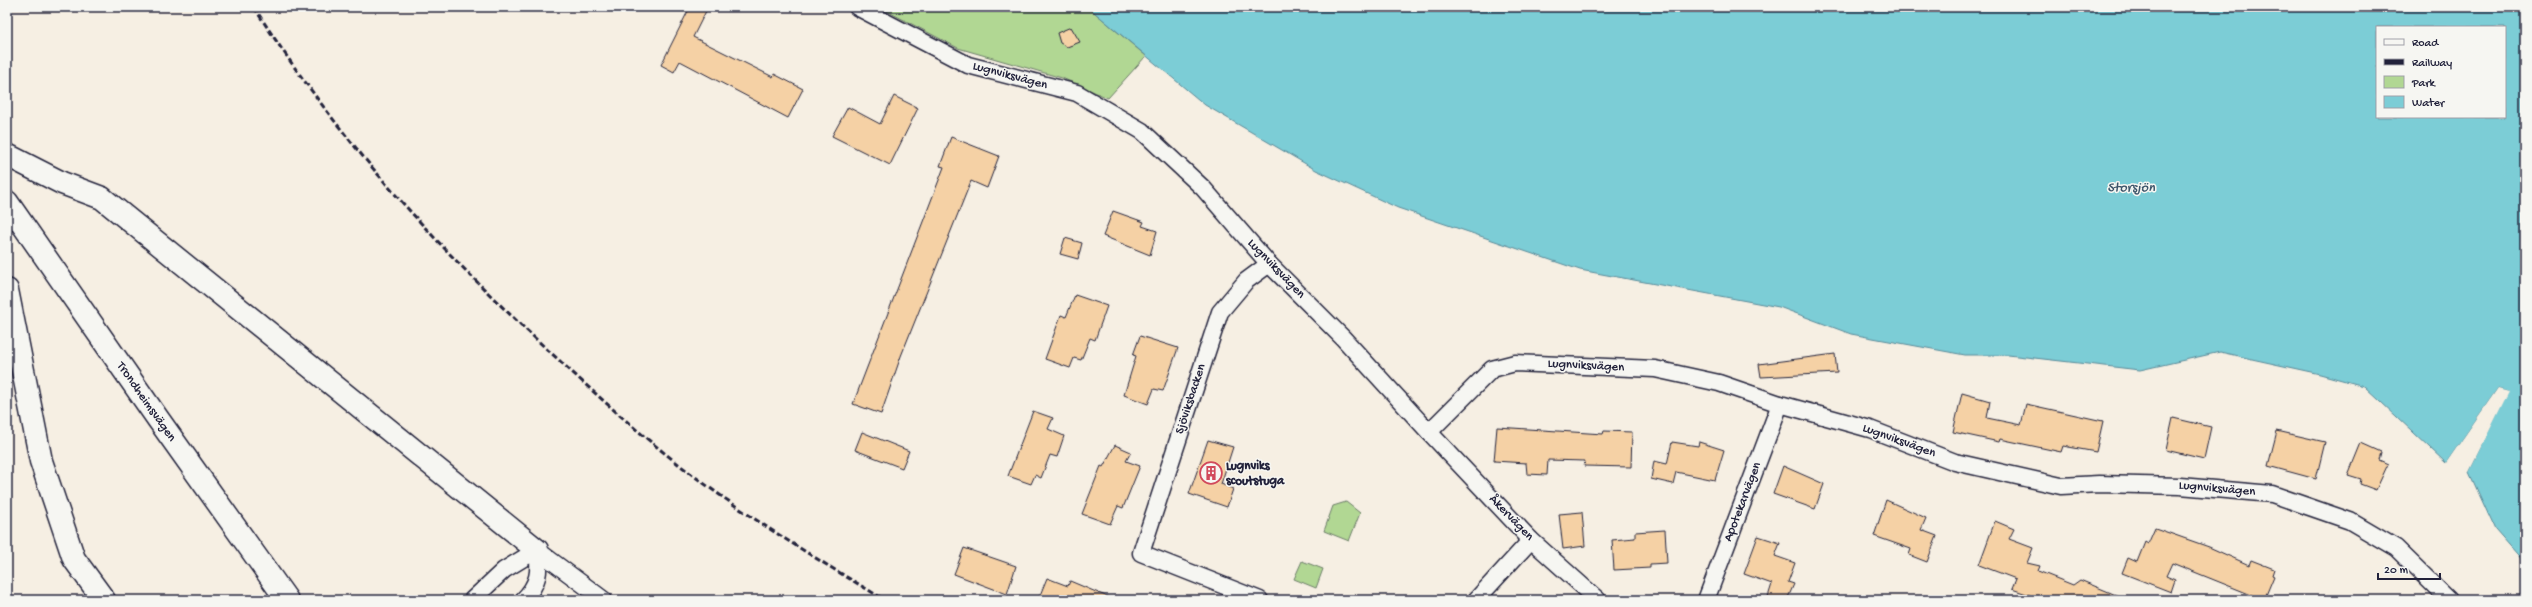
<svg xmlns="http://www.w3.org/2000/svg" width="2532" height="607" font-family="'Gochi Hand',sans-serif">
  <rect width="100%" height="100%" fill="#f6efe3"/>
  <filter id="ink" filterUnits="userSpaceOnUse"><feTurbulence type="fractalNoise" baseFrequency=".025" numOctaves="2"/><feDisplacementMap in="SourceGraphic" scale="8" xChannelSelector="R" yChannelSelector="G"/><feConvolveMatrix kernelMatrix="1 2 1 2 8 2 1 2 1" color-interpolation-filters="sRGB"/></filter>
  <g filter="url(#ink)">
    <!-- green -->
    <g fill="#b1d793" stroke="#6a7c67">
      <polygon points="879,7 1088,7 1146,56 1108,98 1062,78 958,48"/>
      <polygon points="1346,502 1360,513 1349,541 1324,531 1333,506"/>
      <polygon points="1302,561 1323,569 1316,588 1294,579"/>
    </g>
    <!-- water -->
    <path fill="#7ccdd6" stroke="#588998" fill-rule="evenodd" d="M1088 7H2525V563L2495 529 2469 472 2508 391 2498 388 2446 463 2364 386 2320 374 2220 352 2140 370 2008 355H1965L1851 334 1779 307 1580 270 1398 208 1316 170 1205 105ZM2377 27H2505V117H2377Z"/>
    <!-- pier -->
    <polygon fill="#f6efe3" points="2498,388 2509,391 2469,472 2467,471 2506,392 2499,390 2448,463 2446,463"/>
    <!-- building -->
    <g fill="#f5d1a5" stroke="#22223b">
      <polygon points="690,7 708,7 693,37 773,77 774,74 803,89 788,118 680,61 674,72 661,65"/>
      <polygon points="1071,27 1080,42 1067,47 1060,43 1057,33"/>
      <polygon points="894,96 918,108 890,165 832,136 848,107 880,124"/>
      <polygon points="951,137 999,156 987,188 971,181 901,356 881,414 853,404 944,167 940,166"/>
      <polygon points="1113,211 1144,222 1142,226 1157,231 1150,255 1103,236"/>
      <polygon points="1065,238 1082,243 1078,259 1060,254"/>
      <polygon points="1075,295 1107,306 1095,340 1090,338 1081,360 1074,358 1070,368 1045,359 1061,315 1066,317"/>
      <polygon points="1140,336 1178,348 1163,391 1154,389 1148,404 1124,395 1136,356 1133,355"/>
      <polygon points="1835,354 1837,373 1761,377 1759,364"/>
      <polygon points="1962,393 1990,401 1987,418 2021,425 2026,404 2103,421 2096,452 2063,446 2061,452 2000,439 1999,442 1953,432"/>
      <polygon points="1033,411 1053,418 1048,429 1064,436 1057,457 1050,455 1041,478 1035,475 1031,484 1008,476"/>
      <polygon points="2173,418 2211,427 2204,459 2166,450"/>
      <polygon points="1497,427 1603,434 1604,431 1632,432 1631,467 1584,466 1585,461 1548,460 1547,475 1527,474 1526,463 1494,461"/>
      <polygon points="2277,431 2325,442 2316,479 2268,466"/>
      <polygon points="862,432 909,451 902,468 855,450"/>
      <polygon points="1208,440 1233,447 1221,484 1233,489 1227,507 1189,494"/>
      <polygon points="1672,442 1698,446 1699,442 1724,450 1715,480 1676,472 1673,484 1651,479 1654,461 1667,464"/>
      <polygon points="2361,443 2381,452 2379,460 2388,464 2376,490 2360,484 2361,479 2348,475"/>
      <polygon points="1115,445 1131,452 1126,461 1140,466 1123,508 1118,506 1110,524 1082,514 1101,466 1103,467"/>
      <polygon points="1783,466 1824,484 1815,509 1773,494"/>
      <polygon points="1886,500 1926,518 1921,530 1937,536 1927,562 1909,555 1911,549 1874,536"/>
      <polygon points="1582,512 1585,546 1563,549 1559,514"/>
      <polygon points="1995,521 2014,529 2009,539 2033,548 2027,563 2040,566 2038,571 2073,585 2080,580 2128,600 2044,600 2012,589 2016,579 1979,565"/>
      <polygon points="2155,528 2209,547 2249,565 2251,560 2274,569 2272,575 2274,576 2264,600 2172,563 2166,576 2175,580 2171,592 2122,573 2128,558 2137,562 2145,542 2148,544"/>
      <polygon points="1665,530 1667,563 1650,564 1650,568 1614,570 1612,540 1635,538 1635,532"/>
      <polygon points="1758,536 1780,543 1775,556 1795,563 1788,582 1794,584 1787,600 1767,600 1772,584 1744,574"/>
      <polygon points="964,548 1016,566 1007,594 954,574"/>
      <polygon points="1047,578 1068,586 1070,581 1115,600 1038,600"/>
    </g>
    <g fill="none" stroke-linecap="round" stroke-linejoin="round">
      <!-- street casing -->
      <g stroke="#22223b" stroke-width="19">
        <g id="street">
          <polyline points="857,7 968,65 1077,93 1142,131 1203,188 1269,264 1343,338 1429,432 1492,369 1515,363 1655,369 1719,383 1780,404 1870,429 1955,462 2061,486 2099,484 2180,486 2272,494 2350,521 2396,548 2449,600"/>
          <polyline points="1429,432 1531,540 1598,600"/>
          <polyline points="537,550 604,600"/>
          <path d="M472 600 504 570 537 550C540 571 539 584 523 600"/>
          <polyline points="1260,600 1141,553 1220,312 1246,281 1269,264"/>
          <polyline points="1476,600 1531,540"/>
          <polyline points="1706,600 1780,404"/>
        </g>
      </g>
      <!-- secondary casing -->
      <g stroke="#22223b" stroke-width="25">
        <g id="secondary">
          <polyline points="7,155 62,183 102,198 537,550"/>
          <polyline points="7,202 158,419 287,600"/>
          <polyline points="7,290 41,461 74,559 104,600"/>
        </g>
      </g>
      <!-- street -->
      <use href="#street" stroke="#f6f6f2" stroke-width="16"/>
      <!-- secondary -->
      <use href="#secondary" stroke="#f6f6f2" stroke-width="22"/>
      <!-- rail -->
      <path stroke="#22223b" stroke-width="3" stroke-dasharray="6 3" stroke-linecap="butt" d="M254 7C336 136 438 249 550 352 596 394 641 436 690 473 752 520 818 560 885 600"/>
    </g>
  </g>
  <!-- icons -->
  <defs>
    <g id="building-ring" transform="scale(1.15)"><circle r="9.5" fill="#f6f6f2" stroke="#d1495b" stroke-width="1.5"/><path d="M-4-6H4V6H1V3H-1V6H-4ZM-2.5-4.3h1.7v1.8h-1.7ZM.8-4.3h1.7v1.8H.8ZM-2.5-1h1.7V.8h-1.7ZM.8-1h1.7V.8H.8Z" fill="#d1495b"/></g>
  </defs>
  <g fill-rule="evenodd">
    <use href="#building-ring" x="1211" y="473"/>
  </g>
  <g text-anchor="middle" dominant-baseline="central" stroke-width="3" stroke-linejoin="round" paint-order="stroke">
    <!-- street labels -->
    <g font-size="13" fill="#22223b" stroke="#f6f6f2">
      <text transform="translate(1010 76) rotate(15)">Lugnviksvägen</text>
      <text transform="translate(1276 269) rotate(46)">Lugnviksvägen</text>
      <text transform="translate(1586 366) rotate(3)">Lugnviksvägen</text>
      <text transform="translate(1191 399) rotate(-72)">Sjöviksbacken</text>
      <text transform="translate(146 402) rotate(55)">Trondheimsvägen</text>
      <text transform="translate(1899 441) rotate(20)">Lugnviksvägen</text>
      <text transform="translate(2217 489) rotate(5)">Lugnviksvägen</text>
      <text transform="translate(1743 502) rotate(-69)">Apotekarvägen</text>
      <text transform="translate(1511 518) rotate(46)">Åkervägen</text>
    </g>
    <!-- poi labels -->
    <g font-size="13" font-weight="bold" fill="#22223b" stroke="#f6f6f2" text-anchor="start">
      <text x="1226" y="466">Lugnviks<tspan x="1226" dy="15">scoutstuga</tspan></text>
    </g>
    <!-- water labels -->
    <g font-size="14" font-style="italic" fill="#3d556a" stroke="#f6f6f2">
      <text x="2131" y="188">Storsjön</text>
    </g>
  </g>
  <!-- margin -->
  <rect width="2532" height="607" fill="none" stroke="#f6f6f2" stroke-width="24"/>
  <rect x="12" y="12" width="2508" height="583" fill="none" stroke="#22223b" stroke-width="1.5" filter="url(#ink)"/>
  <!-- legend -->
  <rect x="2376" y="26" width="130" height="92" fill="#f6f6f2" stroke="#a1a1a9"/>
  <rect x="2384" y="39" width="20" height="6" fill="#f6f6f2" stroke="#a1a1a9"/>
  <text x="2412" y="46" font-size="12" fill="#22223b">Road</text>
  <rect x="2384" y="59" width="20" height="6" fill="#22223b" stroke="#a1a1a9"/>
  <text x="2412" y="66" font-size="12" fill="#22223b">Railway</text>
  <rect x="2384" y="76" width="20" height="12" fill="#b1d793" stroke="#a1a1a9"/>
  <text x="2412" y="86" font-size="12" fill="#22223b">Park</text>
  <rect x="2384" y="96" width="20" height="12" fill="#7ccdd6" stroke="#a1a1a9"/>
  <text x="2412" y="106" font-size="12" fill="#22223b">Water</text>
  <!-- scale -->
  <path d="M2378 573v6h62v-6" fill="none" stroke="#22223b" stroke-width="2"/>
  <text x="2384" y="573" font-size="12" fill="#22223b" stroke="#f6f6f2" stroke-width="3" paint-order="stroke">20 m</text>
</svg>
